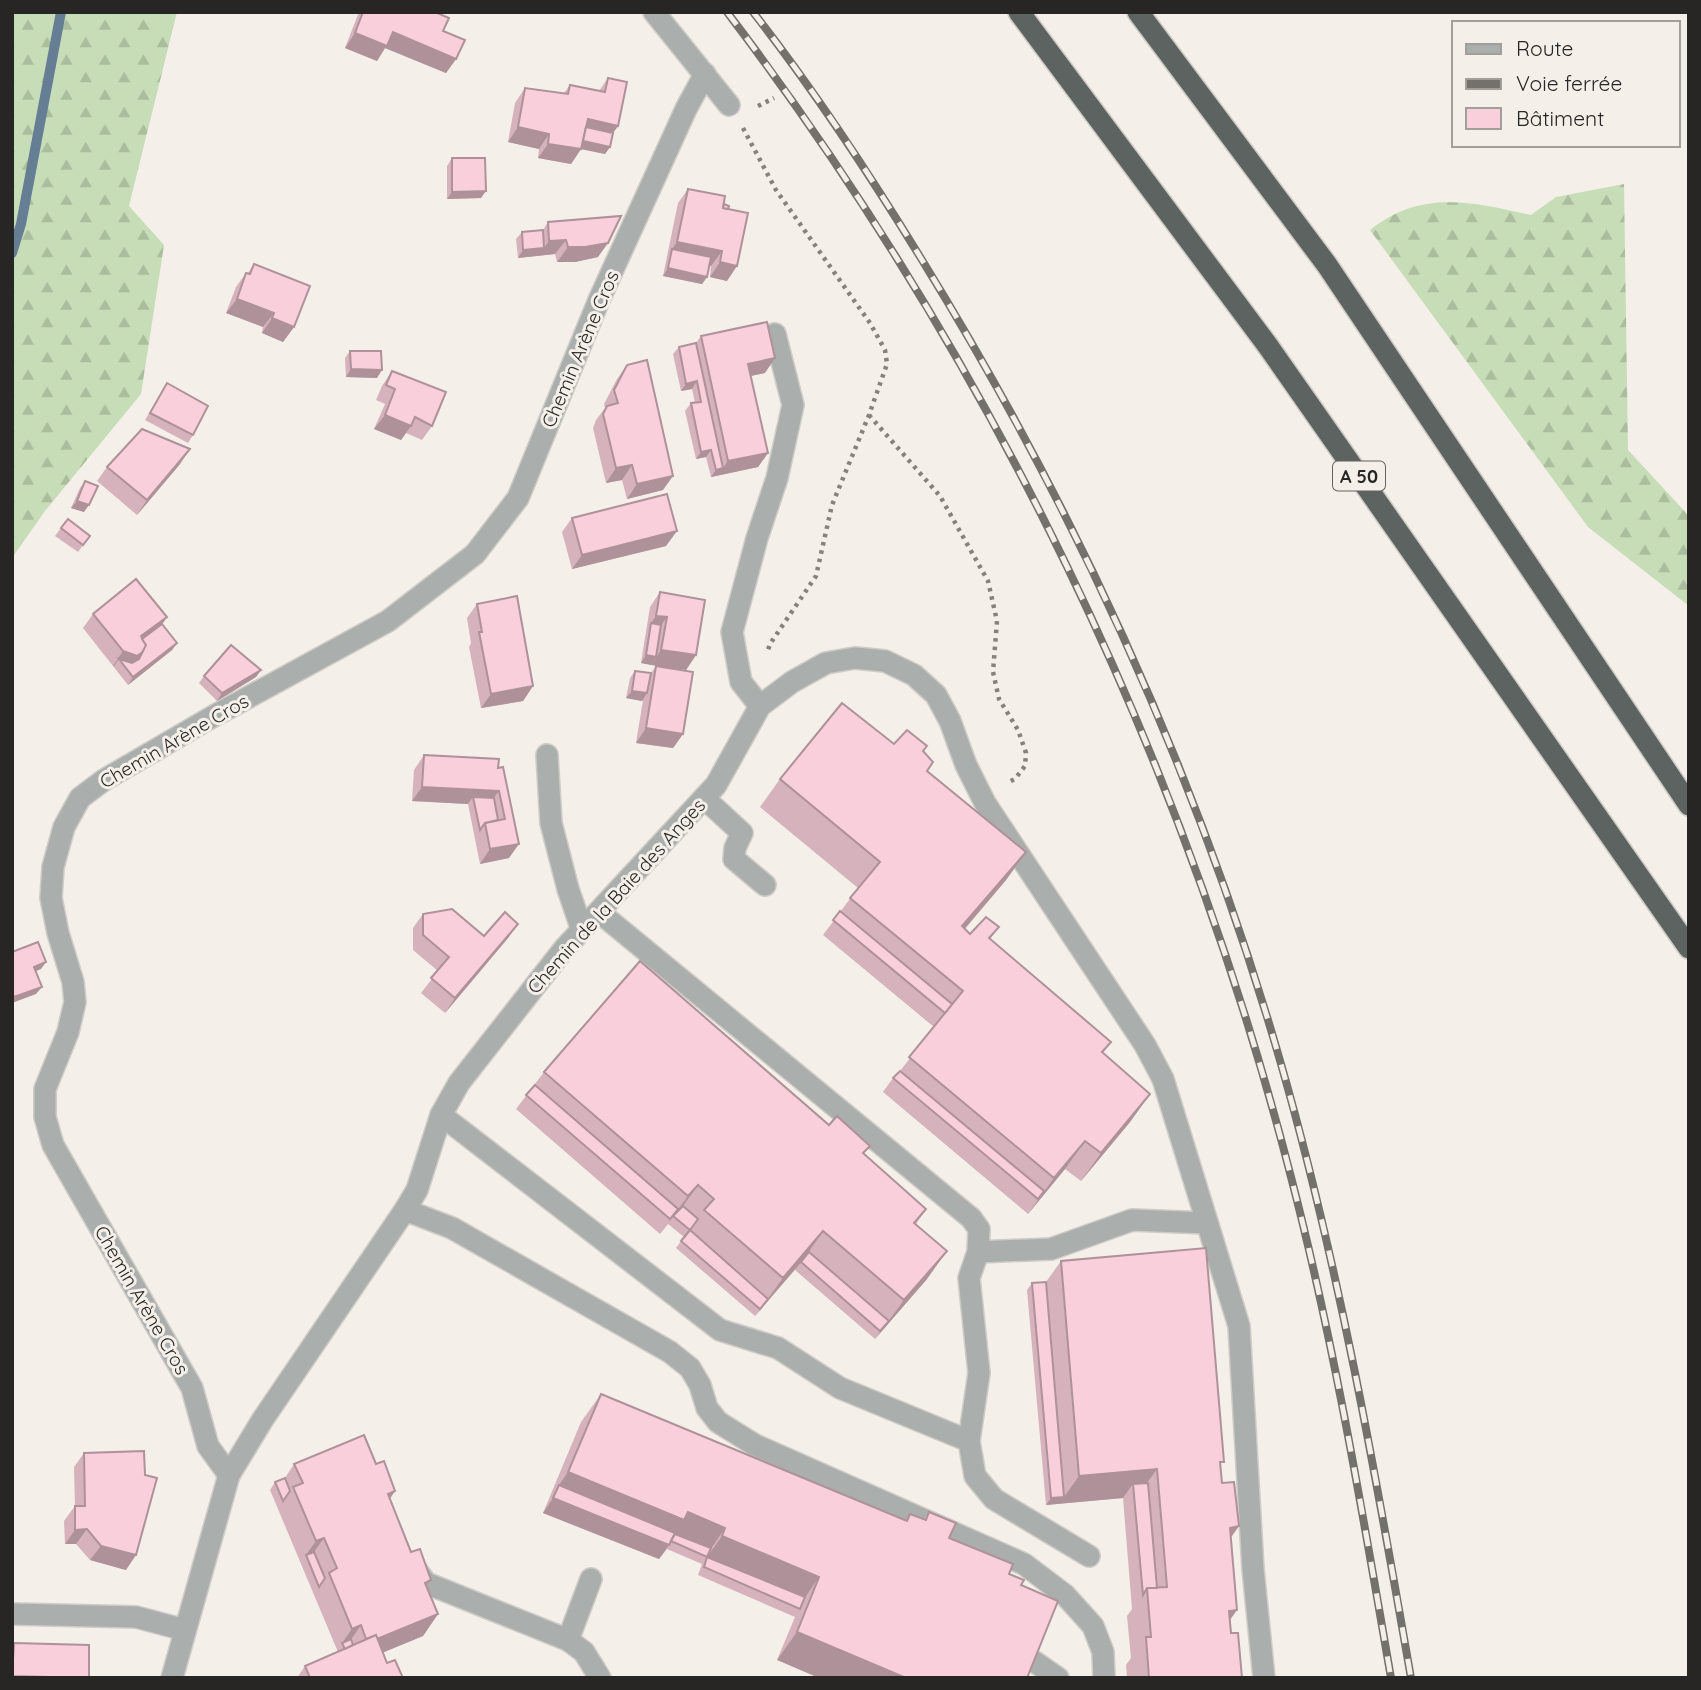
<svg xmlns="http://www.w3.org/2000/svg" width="1701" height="1690" font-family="Quicksand,sans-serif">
  <defs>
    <pattern id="forest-firs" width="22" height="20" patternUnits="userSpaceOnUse" patternTransform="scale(1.75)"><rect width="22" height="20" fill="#c6ddb7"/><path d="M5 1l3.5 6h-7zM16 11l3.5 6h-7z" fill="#aabe9d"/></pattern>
  </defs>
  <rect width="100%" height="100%" fill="#f4efe9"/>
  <!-- forest -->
  <g fill="url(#forest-firs)">
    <polygon points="12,12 177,12 129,206 164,245 141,394 45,511 12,558"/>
    <path d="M1624 184 1628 450 1689 516V606L1588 527 1370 230C1422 189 1471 202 1531 215L1556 197Z"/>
  </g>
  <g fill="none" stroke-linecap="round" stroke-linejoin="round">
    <!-- stream -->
    <polyline stroke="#657e94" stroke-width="10" points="12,253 21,224 61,12"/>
    <!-- minor casing -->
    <g stroke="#cfcbc6" stroke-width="24">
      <g id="minor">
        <polyline points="654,12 729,105"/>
        <polyline points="760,706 741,682 732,632 757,538 777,478 793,405 775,334"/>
        <polyline points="547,755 551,823 568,889 582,930"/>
        <polyline points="704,798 742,833 735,848 734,859 765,885"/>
        <polyline points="599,912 971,1218 979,1229 978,1252 969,1278 979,1373 969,1441"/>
        <polyline points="441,1115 720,1330 778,1348 840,1388 969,1441 975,1476 994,1499 1089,1556"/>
        <polyline points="405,1210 452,1228 670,1352 690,1368 700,1385 707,1408 718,1422 755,1445 1024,1564 1065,1595 1093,1626 1103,1652 1104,1678"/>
        <polyline points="978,1252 1051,1249 1132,1220 1207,1223"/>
        <polyline points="229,1475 208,1446 192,1388 53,1145 45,1117 45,1089 68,1032 75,1002 73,982 58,933 51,898 53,867 64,827 80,798 104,780 212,717 388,621 475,554 518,498 599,300 686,109 705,74"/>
        <polyline points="411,1563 426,1583 568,1640 584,1652 600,1678"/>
        <polyline points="12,1614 136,1617 185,1630"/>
        <polyline points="568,1640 591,1579"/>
        <polyline points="1035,1662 1058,1678"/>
        <polyline points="172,1678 229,1475 263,1419 405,1210 417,1190 441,1115 459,1083 564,949 716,785 760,706 792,682 826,663 855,658 885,661 914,675 936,695 950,721 966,765 985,803 1145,1045 1163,1079 1239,1326 1253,1569 1264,1678"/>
      </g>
    </g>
    <!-- highway casing -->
    <g stroke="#cfcbc6" stroke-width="24">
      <g id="highway">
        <polyline points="1019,12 1268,346 1689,948"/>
        <polyline points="1138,12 1327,265 1689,805"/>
      </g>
    </g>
    <!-- path -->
    <g stroke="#85827e" stroke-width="4.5" stroke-dasharray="3.5 5" stroke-linecap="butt">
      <polyline points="758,106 774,98"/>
      <polyline points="743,128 776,190 870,323 885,350 887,364 869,415 832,505 816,576 770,644 767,653"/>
      <polyline points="869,415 940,496 988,581 997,621 993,672 999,699 1018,730 1026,753 1025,766 1015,779 1007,783"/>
    </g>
    <!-- minor -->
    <use href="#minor" stroke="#aaaeac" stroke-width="21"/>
    <!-- highway -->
    <use href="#highway" stroke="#5c6361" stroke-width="21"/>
    <!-- rail casing -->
    <g stroke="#74716d" stroke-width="8">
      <g id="rail">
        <path d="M727 12C990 358 1183 757 1291 1177 1334 1342 1362 1510 1391 1678"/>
        <path d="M753 12C815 91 870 175 922 260 1076 510 1200 782 1281 1064 1339 1266 1375 1471 1411 1678"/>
      </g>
    </g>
    <!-- rail -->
    <use href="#rail" stroke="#f4efe9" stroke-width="5" stroke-dasharray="16" stroke-linecap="butt"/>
  </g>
  <!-- wall -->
  <g fill="#d6b2bc">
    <polygon points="359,12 435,12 456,59 446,73 385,48 377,61 345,48"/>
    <polygon points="608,78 618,126 613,133 610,147 605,154 581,149 571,164 538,158 539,149 508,142 515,103 525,88 564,93 570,85 599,91"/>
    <polygon points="452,158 481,198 447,199 447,166"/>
    <polygon points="688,189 724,204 727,281 710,277 711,266 710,265 707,277 702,284 663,276 678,203"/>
    <polygon points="548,222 598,257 575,262 557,262 555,254 518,258 516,239 522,232 543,230"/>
    <polygon points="254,264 294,327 283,342 262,333 263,327 226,313 236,287 246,273 248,273"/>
    <polygon points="701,336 765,373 751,376 768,453 758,467 711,477 706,457 696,459 685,411 691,403 695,403 692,389 681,391 673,354 679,347 696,343"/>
    <polygon points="350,351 377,378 346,377 345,358"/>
    <polygon points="627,365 663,490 627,499 622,480 606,483 593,428 596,420 605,408 604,404 617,379"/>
    <polygon points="392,371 432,426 422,440 406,433 401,440 374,429 385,404 376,400 382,386"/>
    <polygon points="167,383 193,435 188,443 145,420"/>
    <polygon points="180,464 137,515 97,481 107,467"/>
    <polygon points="85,481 84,512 71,508 80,488"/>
    <polygon points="572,518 666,546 572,569 562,532"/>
    <polygon points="61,528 90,536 78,552 55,536"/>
    <polygon points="660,592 696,655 686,670 641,663 650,607"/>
    <polygon points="477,604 533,686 523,701 481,708 469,647 471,643 467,618"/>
    <polygon points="93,614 167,617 162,624 177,643 172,650 128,685 83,628"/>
    <polygon points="656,666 683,734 673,748 636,743 643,700 642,701 626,698 630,678 635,671 651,673"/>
    <polygon points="261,670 256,677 217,701 199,683 204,676"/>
    <polygon points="894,744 923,752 927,771 1026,852 1006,880 965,929 970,934 999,927 990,939 1111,1042 1103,1053 1150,1094 1130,1122 1081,1181 1065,1169 1028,1214 883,1092 893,1078 900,1071 934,1027 823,935 858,888 760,807 780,779"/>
    <polygon points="424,755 498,768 503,767 509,858 480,864 468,804 412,801 414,770"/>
    <polygon points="423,914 484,936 518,924 508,938 445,1013 421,993 438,971 413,950 413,928"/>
    <polygon points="544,1072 864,1154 926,1209 916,1224 927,1279 875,1339 795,1270 798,1266 755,1316 676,1248 684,1237 668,1224 660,1234 516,1109"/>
    <polygon points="1061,1261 1221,1467 1222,1483 1239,1526 1230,1538 1230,1620 1231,1633 1242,1678 1127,1678 1126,1665 1131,1658 1127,1616 1132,1609 1123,1498 1046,1505 1027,1290 1032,1283 1046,1282"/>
    <polygon points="601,1394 906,1520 910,1514 924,1519 929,1512 956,1523 777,1660 795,1617 698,1575 702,1564 667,1549 659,1559 543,1513 581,1422"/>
    <polygon points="84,1453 126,1570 90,1560 76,1544 65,1544 64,1521 75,1506 74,1467"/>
    <polygon points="294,1464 376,1464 395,1491 390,1499 438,1614 423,1636 383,1652 387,1663 403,1678 297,1678 305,1666 338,1652 270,1490 275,1482 285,1478"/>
  </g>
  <!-- shaded-wall -->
  <g fill="#ae9199">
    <polygon points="393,32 456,59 446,73 385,48 377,61 345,48 355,33"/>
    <polygon points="588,119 618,126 608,140 581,134"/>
    <polygon points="518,127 549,134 539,149 508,142"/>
    <polygon points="580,140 610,147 605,154 581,149 571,164 538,158 548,144"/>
    <polygon points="486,191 481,198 447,199 452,192"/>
    <polygon points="566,240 555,254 518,258 523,250 544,248 549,241"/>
    <polygon points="677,242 722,251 711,266 670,257 672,249"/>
    <polygon points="608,243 598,257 575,262 557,262 568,247"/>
    <polygon points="720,262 737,266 727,281 710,277"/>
    <polygon points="668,268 707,277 702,284 663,276"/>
    <polygon points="237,299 274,313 263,327 226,313"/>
    <polygon points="272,318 294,327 283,342 262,333"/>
    <polygon points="775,358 765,373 745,377 748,364"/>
    <polygon points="351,369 382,370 377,378 346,377"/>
    <polygon points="697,381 692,389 681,391 686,384"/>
    <polygon points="385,415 411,426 401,440 374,429"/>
    <polygon points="190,449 180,464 137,515 147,500"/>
    <polygon points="711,450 706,457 696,459 701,452"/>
    <polygon points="768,453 758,467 711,477 716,470 723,468 728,461"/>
    <polygon points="632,465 622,480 606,483 616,468"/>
    <polygon points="673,476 663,490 627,499 637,484"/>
    <polygon points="77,501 89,505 84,512 71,508"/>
    <polygon points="677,531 666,546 572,569 582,555"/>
    <polygon points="656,616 667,617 656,632 651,623"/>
    <polygon points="167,617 157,632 137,646 141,636"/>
    <polygon points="177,643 172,650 128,685 133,677"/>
    <polygon points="661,650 696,655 686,670 651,665"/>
    <polygon points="123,651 144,651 133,666 127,670 119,659 114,666 113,666"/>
    <polygon points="646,655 656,657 651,665 641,663"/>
    <polygon points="261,670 256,677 217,701 222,693"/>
    <polygon points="533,686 523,701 481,708 491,694"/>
    <polygon points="632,691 647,693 642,701 626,698"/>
    <polygon points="646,728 683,734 673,748 636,743"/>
    <polygon points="422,787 499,791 488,805 473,797 468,804 412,801"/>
    <polygon points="519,844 509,858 480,864 490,849"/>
    <polygon points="1026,852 1006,880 943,954 962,926"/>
    <polygon points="518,924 508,938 445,1013 455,998"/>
    <polygon points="46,962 41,969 29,974 34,967"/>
    <polygon points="42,987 36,994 12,1003 12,1000 14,997"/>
    <polygon points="1150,1094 1130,1122 1081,1181 1101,1153"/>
    <polygon points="1085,1141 1065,1169 1028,1214 1054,1178"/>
    <polygon points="698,1185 678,1213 673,1216 660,1234 688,1196"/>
    <polygon points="823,1231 804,1259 755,1316 783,1278"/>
    <polygon points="947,1251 927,1279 875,1339 904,1300"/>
    <polygon points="1157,1469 1137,1497 1133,1484 1123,1498 1046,1505 1051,1498 1064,1497 1079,1476"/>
    <polygon points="568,1472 688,1512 725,1528 706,1556 670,1540 669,1545 659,1559 543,1513 553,1498 559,1485"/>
    <polygon points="395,1491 380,1512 388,1494"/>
    <polygon points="1239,1526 1219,1554 1230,1528"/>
    <polygon points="87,1529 76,1544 65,1544 75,1530"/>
    <polygon points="722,1536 819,1577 800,1605 707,1557"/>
    <polygon points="324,1538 309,1559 306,1555 316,1541"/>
    <polygon points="101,1546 136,1555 126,1570 90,1560"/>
    <polygon points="1237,1610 1217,1638 1229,1611"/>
    <polygon points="438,1614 423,1636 353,1665 368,1643"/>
    <polygon points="361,1625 346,1647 342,1643 352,1629"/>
    <polygon points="797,1632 906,1678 819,1678 777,1660"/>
  </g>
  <!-- building -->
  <g fill="#f9cfdb" stroke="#ae9199" stroke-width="2">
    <polygon points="363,12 435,12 449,18 443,31 465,40 456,59 393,32 387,46 355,33"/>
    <polygon points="608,78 627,82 618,126 588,119 581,149 548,144 549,134 518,127 525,88 568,94 570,85 605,92"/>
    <polygon points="586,127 613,133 610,147 583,141"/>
    <polygon points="452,158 485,158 486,191 452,192"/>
    <polygon points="688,189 725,196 723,208 748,213 737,266 720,262 722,251 677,242"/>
    <polygon points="724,204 729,206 728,209 723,208"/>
    <polygon points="621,216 608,243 585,247 568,247 566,240 549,241 548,222"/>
    <polygon points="543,230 544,248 523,250 522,232"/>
    <polygon points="672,249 711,257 707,277 668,268"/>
    <polygon points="254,264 310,286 294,327 272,318 274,313 237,299 246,273 250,274"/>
    <polygon points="767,322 775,358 748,364 768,453 728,461 701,336"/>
    <polygon points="696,343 723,468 716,470 711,450 701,452 691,403 701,402 697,381 686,384 679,347"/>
    <polygon points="350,351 381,351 382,370 351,369"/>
    <polygon points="647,360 673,476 637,484 632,465 616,468 603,414 607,406 618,403 614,390 627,365"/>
    <polygon points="392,371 446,392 432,426 415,417 411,426 385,415 395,389 386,385"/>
    <polygon points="167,383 208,406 193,435 150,413"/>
    <polygon points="142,429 190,449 147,500 107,467"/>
    <polygon points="85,481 98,486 89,505 77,501"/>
    <polygon points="667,494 677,531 582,555 572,518"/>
    <polygon points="68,519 90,536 83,545 61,528"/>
    <polygon points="136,579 167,617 141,636 146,645 144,651 137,656 123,651 93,614"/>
    <polygon points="660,592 705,600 696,655 661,650 667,617 656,616"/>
    <polygon points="517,596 533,686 491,694 479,632 482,632 477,604"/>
    <polygon points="651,623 661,625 656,657 646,655"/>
    <polygon points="162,624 177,643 133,677 119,659 132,663 139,659 146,645 142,639"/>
    <polygon points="231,645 261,670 222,693 204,676"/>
    <polygon points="656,666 693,672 683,734 646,728"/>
    <polygon points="635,671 651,673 647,693 632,691"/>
    <polygon points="842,703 894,744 907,730 927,746 923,751 933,762 927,771 1026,852 962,926 970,934 986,917 999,927 989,938 1111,1042 1102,1052 1150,1094 1101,1153 1085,1141 1054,1178 909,1057 963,991 850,898 880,862 780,779"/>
    <polygon points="424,755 499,759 498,768 503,767 519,844 490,849 485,823 505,819 499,791 422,787"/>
    <polygon points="473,797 494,798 498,820 485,823 480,830"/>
    <polygon points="452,909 484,936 505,912 518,924 455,998 431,978 449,957 423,935 423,914"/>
    <polygon points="840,911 952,1004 945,1013 833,920"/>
    <polygon points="38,942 46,962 34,967 42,987 14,997 12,992 12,952"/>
    <polygon points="640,961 829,1125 837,1116 870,1146 863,1153 926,1209 914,1223 947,1251 904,1300 823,1231 783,1278 704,1210 714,1199 698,1185 688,1196 544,1072"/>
    <polygon points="900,1071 1044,1191 1038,1199 893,1078"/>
    <polygon points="535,1085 678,1209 670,1219 526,1095"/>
    <polygon points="683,1206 698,1219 690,1230 673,1216"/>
    <polygon points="690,1230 768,1299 760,1309 681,1241"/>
    <polygon points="1206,1248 1224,1462 1220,1462 1222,1483 1234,1482 1239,1526 1230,1528 1237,1610 1229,1611 1231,1633 1238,1633 1242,1678 1149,1678 1146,1637 1151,1637 1147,1588 1167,1587 1157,1469 1079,1476 1061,1261"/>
    <polygon points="809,1252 889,1321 880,1331 801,1262"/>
    <polygon points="1046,1282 1064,1497 1051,1498 1032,1283"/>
    <polygon points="601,1394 907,1521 910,1514 926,1520 929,1512 956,1523 949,1538 1013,1564 1009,1574 1024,1580 1021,1585 1058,1601 1027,1678 906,1678 797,1632 819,1577 722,1536 725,1528 688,1512 684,1520 568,1472"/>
    <polygon points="364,1435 376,1464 384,1461 395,1491 388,1494 411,1552 420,1549 431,1580 425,1583 438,1614 377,1639 376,1635 366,1639 361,1625 352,1629 329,1573 337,1568 324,1538 316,1541 293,1487 303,1483 294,1464"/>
    <polygon points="144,1451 145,1475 157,1478 136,1555 101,1546 87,1529 75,1530 75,1506 85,1506 84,1453"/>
    <polygon points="285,1478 290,1491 283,1501 275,1482"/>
    <polygon points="1148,1483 1157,1588 1147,1588 1143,1595 1133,1484"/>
    <polygon points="559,1485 675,1533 669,1545 553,1498"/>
    <polygon points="675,1534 711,1548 707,1557 671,1541"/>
    <polygon points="314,1552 325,1578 319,1587 306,1555"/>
    <polygon points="707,1557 805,1597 800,1609 704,1567"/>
    <polygon points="376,1635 387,1663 395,1660 403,1678 310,1678 305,1666"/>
    <polygon points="351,1639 353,1645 345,1649 342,1643"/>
    <polygon points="14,1643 89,1645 89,1678 12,1676"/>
  </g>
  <g text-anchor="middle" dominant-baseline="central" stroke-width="6" stroke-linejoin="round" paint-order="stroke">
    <!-- shield labels -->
    <rect fill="#f4efe9" stroke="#65625f" stroke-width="2" x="1333" y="461.5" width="52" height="29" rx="5"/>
    <g font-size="18" font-weight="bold" fill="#282624">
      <text x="1359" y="476">A 50</text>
    </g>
    <!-- street labels -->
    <g font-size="19" fill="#282624" stroke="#f4efe9">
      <text transform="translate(580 349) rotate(-67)">Chemin Arène Cros</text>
      <text transform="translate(174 741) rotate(-30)">Chemin Arène Cros</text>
      <text transform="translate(616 896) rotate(-48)">Chemin de la Baie des Anges</text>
      <text transform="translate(142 1300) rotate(60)">Chemin Arène Cros</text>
    </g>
  </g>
  <!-- border -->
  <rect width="1701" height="1690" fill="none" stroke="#282624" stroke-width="28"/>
  <!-- legend -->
  <rect x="1452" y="21" width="228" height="126" fill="#f4efe9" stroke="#a29f9a" stroke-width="2"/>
  <rect x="1466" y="44" width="35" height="10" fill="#aaaeac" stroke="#a29f9a" stroke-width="2"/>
  <text x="1516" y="56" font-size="21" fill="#282624">Route</text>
  <rect x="1466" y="79" width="35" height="10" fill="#74716d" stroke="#a29f9a" stroke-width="2"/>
  <text x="1516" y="91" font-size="21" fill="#282624">Voie ferrée</text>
  <rect x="1466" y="108" width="35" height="21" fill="#f9cfdb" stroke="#a29f9a" stroke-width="2"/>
  <text x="1516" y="126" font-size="21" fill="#282624">Bâtiment</text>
</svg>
